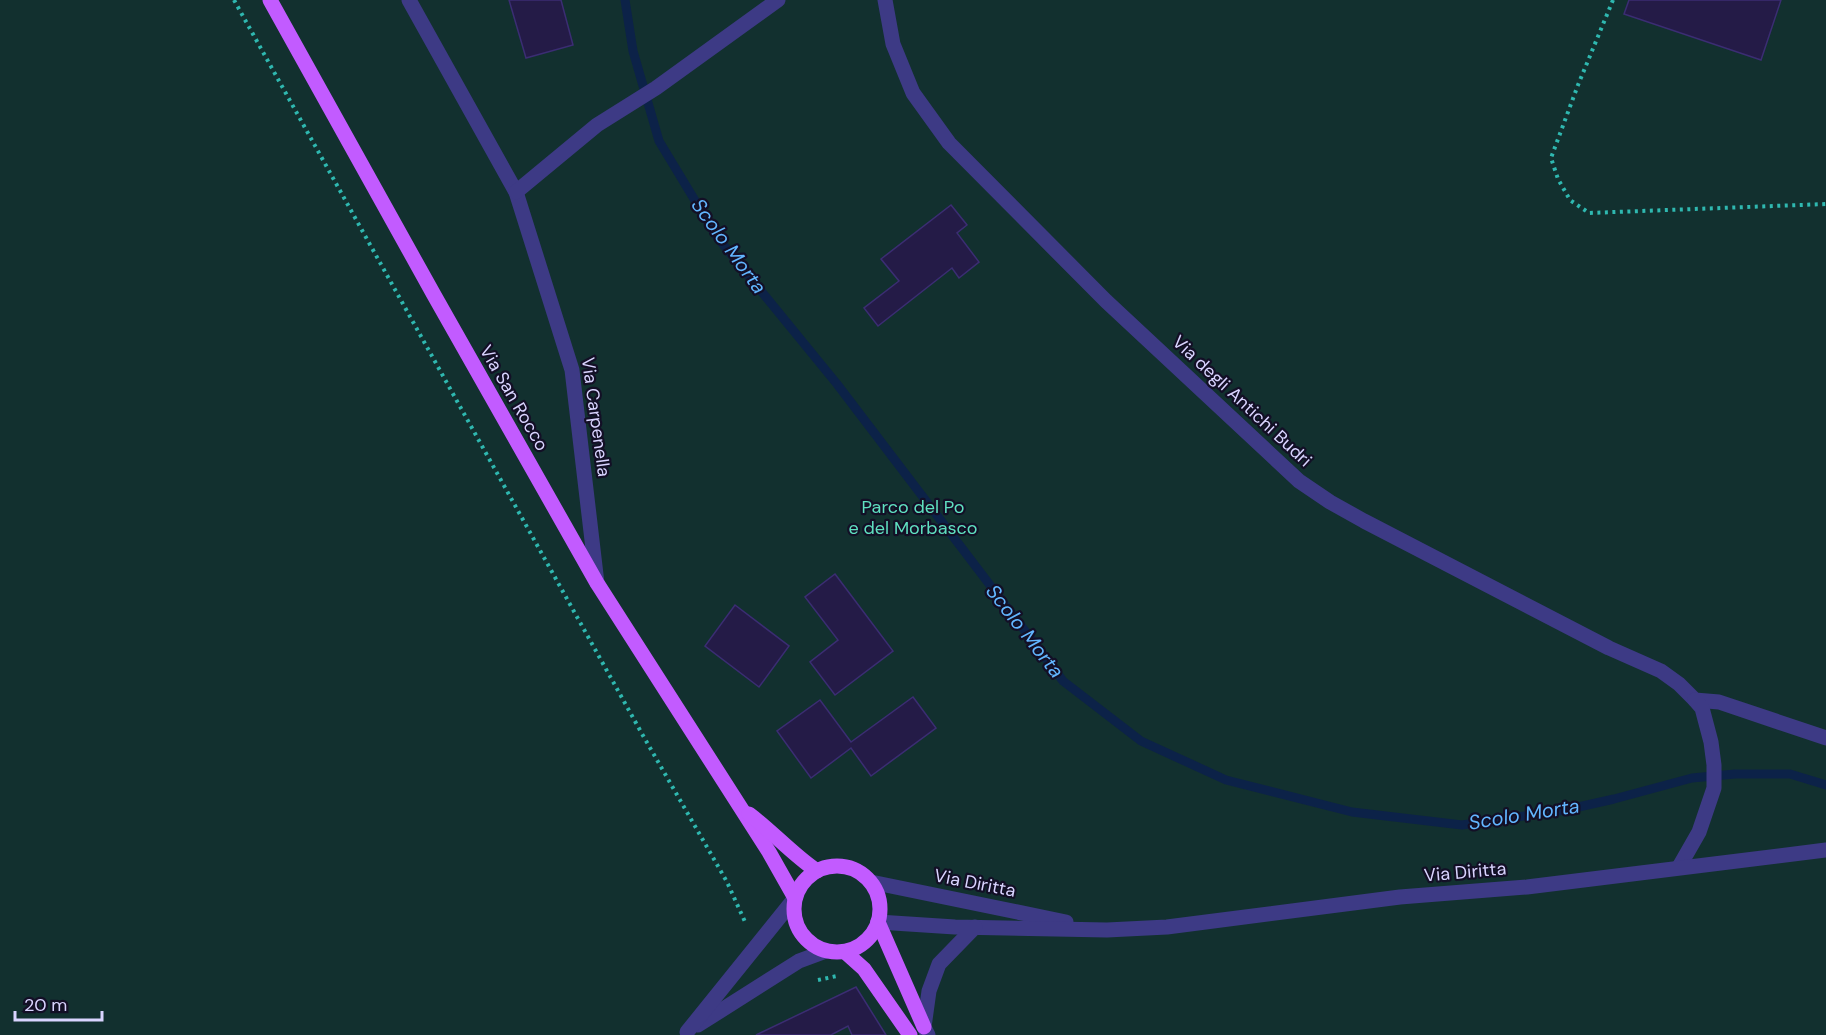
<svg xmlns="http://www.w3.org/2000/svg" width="1826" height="1035" font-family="'DM Sans',sans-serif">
  <rect width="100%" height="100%" fill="#130f26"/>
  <!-- green -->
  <rect fill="#12302f" x="0" y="0" width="1826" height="1035"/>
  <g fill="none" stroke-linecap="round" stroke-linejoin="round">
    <!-- stream -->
    <polyline stroke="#0c2248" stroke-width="9" points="625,0 633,51 659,141 717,237 837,384 1063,681 1141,741 1226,780 1352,812 1462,825 1565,810 1614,799 1692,778 1735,774 1790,774 1826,785"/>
  </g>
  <!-- building -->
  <g fill="#241b47" stroke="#3b2d73" stroke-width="1.5">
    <polygon points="509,0 561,0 573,45 526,58"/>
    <polygon points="1629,0 1781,0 1761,60 1624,14"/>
    <polygon points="951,205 967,225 957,233 979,262 959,278 952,268 878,326 864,308 899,281 881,259"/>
    <polygon points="835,574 893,651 835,695 810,662 838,640 805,597"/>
    <polygon points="735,605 789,646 759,687 705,646"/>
    <polygon points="913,697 936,728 871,776 851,748 811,778 777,731 820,700 851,742"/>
    <polygon points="856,987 886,1035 852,1035 848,1026 831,1035 756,1035"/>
  </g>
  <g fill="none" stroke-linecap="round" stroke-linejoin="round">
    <!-- path -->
    <g stroke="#2fb8b0" stroke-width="4" stroke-dasharray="3 4.5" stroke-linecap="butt">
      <polyline points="234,0 641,732 727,882 746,924"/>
      <polyline points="1613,0 1578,85 1551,158 1558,179 1570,200 1589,213 1826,204"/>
      <polyline points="818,980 837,976"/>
    </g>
    <!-- minor -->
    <g stroke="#3d3a85" stroke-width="15">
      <polyline points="409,0 516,192 572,370 597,583"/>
      <polyline points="885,0 893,44 913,93 949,143 1106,301 1299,481 1330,502 1364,521 1609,648 1661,671 1679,684 1695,700 1719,702 1826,738"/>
      <polyline points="516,192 597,125 656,88 778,0"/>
      <polyline points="1679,867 1699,832 1714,788 1714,765 1711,742 1702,708 1695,700"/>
      <polyline points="871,882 1066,922"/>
      <polyline points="878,922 955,927 1107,930 1167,927 1400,897 1527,887 1826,850"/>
      <polyline points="698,1025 799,961 826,951"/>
      <polyline points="687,1032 795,898"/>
      <polyline points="928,1035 924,1027 929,991 939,964 975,927"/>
    </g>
    <!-- major -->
    <g stroke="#c25bff" stroke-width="15">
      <polyline points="270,0 434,295 597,583 769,852 795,898"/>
      <path d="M749 814C773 832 792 854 817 871"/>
      <circle cx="837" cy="909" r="43"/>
      <polyline points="878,922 924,1027"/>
      <polyline points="845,952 864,969 910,1035"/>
    </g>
  </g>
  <g text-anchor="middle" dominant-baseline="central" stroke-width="4.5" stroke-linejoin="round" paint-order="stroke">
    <!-- street labels -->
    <g font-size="18" fill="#d9d4ff" stroke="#130f26">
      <text transform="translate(514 398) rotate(60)">Via San Rocco</text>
      <text transform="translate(1242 401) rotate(43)">Via degli Antichi Budri</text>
      <text transform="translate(596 417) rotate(82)">Via Carpenella</text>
      <text transform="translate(1465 872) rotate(-5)">Via Diritta</text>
      <text transform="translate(975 883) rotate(11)">Via Diritta</text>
    </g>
    <!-- park labels -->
    <g font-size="18" fill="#5fe0c0" stroke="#130f26">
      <text x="913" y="507">Parco del Po<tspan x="913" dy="21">e del Morbasco</tspan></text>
    </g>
    <!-- water labels -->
    <g font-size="20" font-style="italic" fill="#62b6ff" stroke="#130f26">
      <text transform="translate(729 246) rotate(54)">Scolo Morta</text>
      <text transform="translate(1025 631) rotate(52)">Scolo Morta</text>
      <text transform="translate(1524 814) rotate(-9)">Scolo Morta</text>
    </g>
  </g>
  <!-- scale -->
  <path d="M15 1011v9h87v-9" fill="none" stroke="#d9d4ff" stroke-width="3"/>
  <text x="24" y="1011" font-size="18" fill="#d9d4ff" stroke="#130f26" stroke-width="4.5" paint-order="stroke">20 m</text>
</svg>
